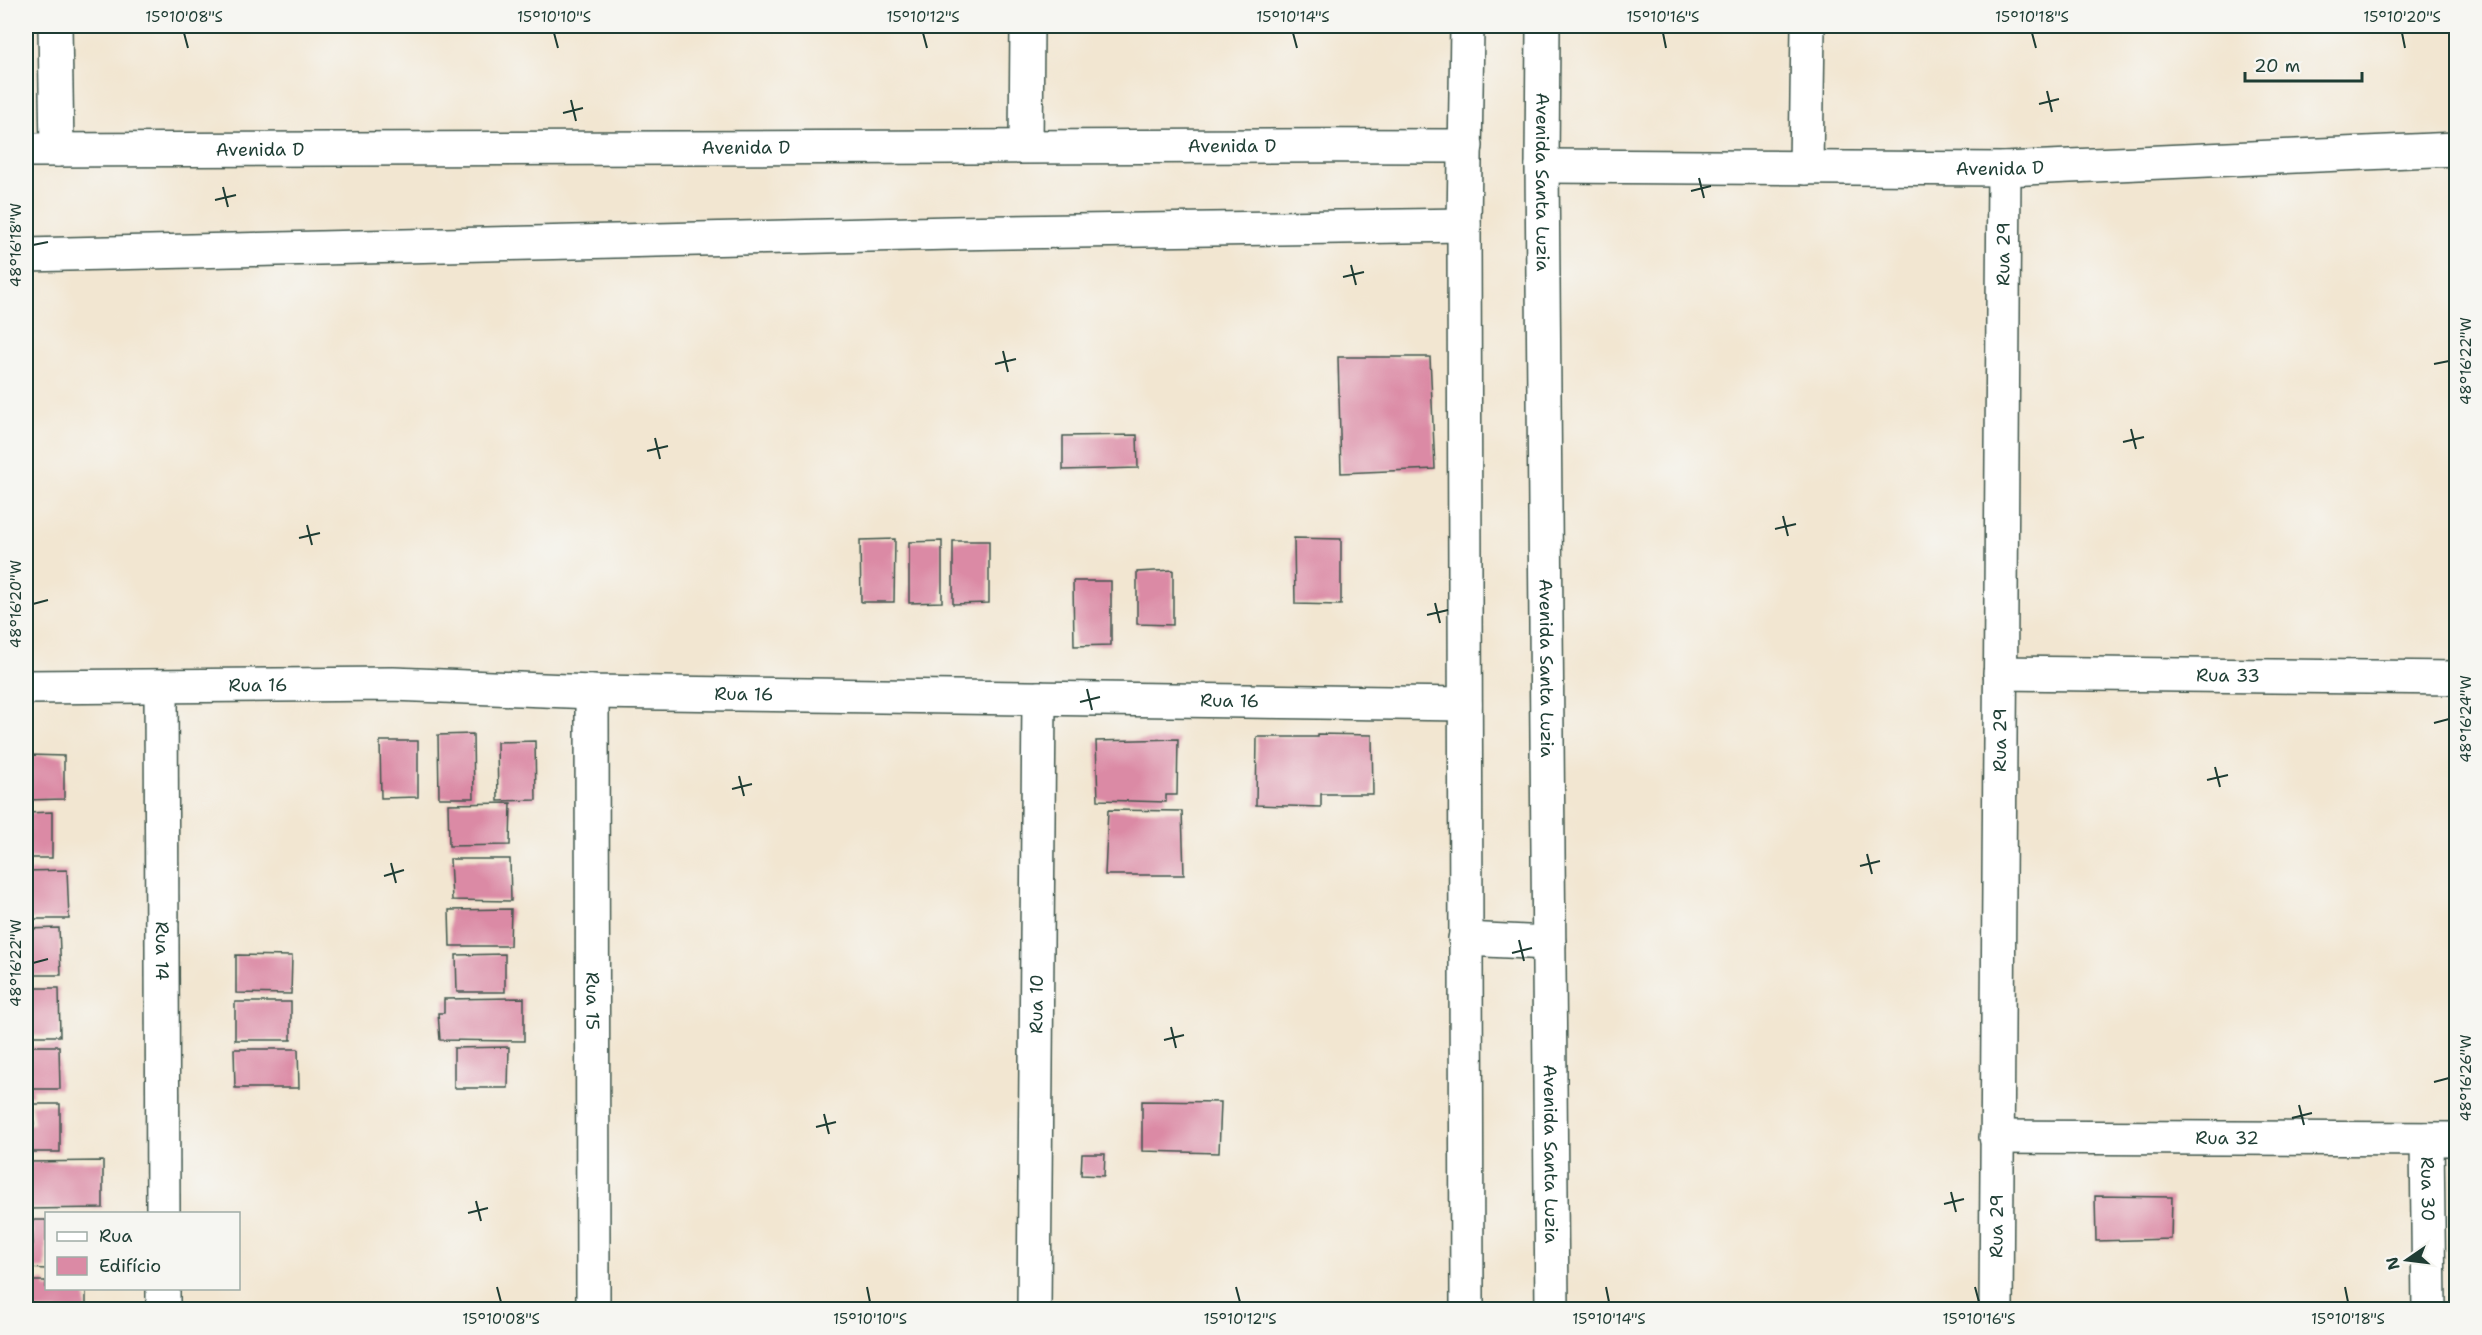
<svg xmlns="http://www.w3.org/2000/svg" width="2482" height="1335" font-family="'Shantell Sans',sans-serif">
  <rect width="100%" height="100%" fill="#f6f6f2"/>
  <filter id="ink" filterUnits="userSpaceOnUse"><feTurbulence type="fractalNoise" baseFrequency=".0167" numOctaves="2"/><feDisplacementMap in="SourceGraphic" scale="12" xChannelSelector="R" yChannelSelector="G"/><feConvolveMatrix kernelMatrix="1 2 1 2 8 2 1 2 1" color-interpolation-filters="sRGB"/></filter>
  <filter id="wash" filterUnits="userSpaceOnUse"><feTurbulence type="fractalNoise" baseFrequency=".008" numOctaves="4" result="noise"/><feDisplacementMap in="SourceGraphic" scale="24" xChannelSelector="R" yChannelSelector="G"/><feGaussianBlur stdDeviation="1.35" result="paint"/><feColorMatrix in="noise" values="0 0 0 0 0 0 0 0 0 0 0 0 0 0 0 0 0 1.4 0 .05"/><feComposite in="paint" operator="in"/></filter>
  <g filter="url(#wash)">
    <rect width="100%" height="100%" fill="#f2e6d1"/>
    <g id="blocks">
      <!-- building -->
      <g fill="#db8aa5">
        <polygon points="1338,357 1430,357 1435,469 1341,473"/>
        <polygon points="1137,435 1138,468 1063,470 1063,436"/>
        <polygon points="1294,538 1341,539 1341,605 1295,604"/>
        <polygon points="895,539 894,602 861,602 860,540"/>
        <polygon points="942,541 942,602 909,603 909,542"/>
        <polygon points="953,541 989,541 989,603 953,604"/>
        <polygon points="1173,570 1173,625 1137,624 1137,572"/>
        <polygon points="1073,581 1111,581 1111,645 1074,646"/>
        <polygon points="473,734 474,798 439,798 438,735"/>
        <polygon points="1318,734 1372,735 1373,794 1321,794 1321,807 1256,805 1257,737 1318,737"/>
        <polygon points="1178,739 1177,795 1166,795 1166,802 1098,800 1096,741"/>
        <polygon points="380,741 418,741 418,797 381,798"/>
        <polygon points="535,741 536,800 498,801 497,742"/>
        <polygon points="29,755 64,756 64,799 26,800 26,777 31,777"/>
        <polygon points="511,803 510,845 449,846 448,804"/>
        <polygon points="1108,810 1182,811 1184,875 1105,875"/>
        <polygon points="52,812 52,858 26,858 26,813"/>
        <polygon points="450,859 510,859 511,901 452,900"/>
        <polygon points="67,870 69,919 26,919 26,871"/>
        <polygon points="511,909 510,946 450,946 449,910"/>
        <polygon points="59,928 61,975 26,975 26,929"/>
        <polygon points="505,954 505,992 457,992 456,955"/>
        <polygon points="236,955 292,956 291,994 236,993"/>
        <polygon points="26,988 59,988 60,1036 26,1036"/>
        <polygon points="524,998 524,1041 440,1040 438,1013 444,1013 444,999"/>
        <rect x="235" y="1002" width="56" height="38"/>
        <polygon points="26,1046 59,1046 60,1089 32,1089 33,1095 26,1095"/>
        <polygon points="509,1047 508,1088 454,1088 454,1048"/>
        <polygon points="234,1049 298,1049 299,1088 235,1088"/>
        <polygon points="1142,1101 1221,1102 1219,1153 1142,1151"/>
        <polygon points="31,1104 60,1104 60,1152 26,1152 26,1124 34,1124"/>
        <polygon points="1082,1154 1105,1154 1104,1176 1081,1175"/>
        <polygon points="103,1161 103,1208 26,1209 26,1162"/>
        <polygon points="2095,1196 2172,1197 2171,1239 2096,1241"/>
        <polygon points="26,1220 46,1220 46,1269 26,1268 26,1244 33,1244 32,1228 26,1228"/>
        <polygon points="26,1281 46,1281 46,1288 86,1288 86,1310 26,1310"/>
      </g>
    </g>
  </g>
  <g filter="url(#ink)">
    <use href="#blocks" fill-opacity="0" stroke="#3f564c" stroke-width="1.5"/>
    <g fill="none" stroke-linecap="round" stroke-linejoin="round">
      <!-- street casing -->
      <g stroke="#3f564c" stroke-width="36">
        <g id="street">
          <polyline points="55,26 57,150"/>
          <polyline points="1026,145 1027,26"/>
          <path id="s1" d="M26 150C506 150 986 145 1466 146"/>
          <path id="s2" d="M1542 166 2004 169 2456 149"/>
          <polyline points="1806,168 1808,26"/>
          <polyline points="26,255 952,233 1464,225"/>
          <path id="s3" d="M2000 673 2456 678"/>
          <path id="s4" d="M26 687 393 684 592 692 1465 704"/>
          <path id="s5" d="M161 687 163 1214"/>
          <path id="s6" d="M592 692 593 1310"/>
          <path id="s7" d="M1996 1137 2456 1139"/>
          <path id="s8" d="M2427 1139 2429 1310"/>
          <polyline points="163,1288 163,1310"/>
          <path id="s9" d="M1034 1310 1039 698"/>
          <path id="s10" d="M1996 1310 2004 169"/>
        </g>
      </g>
      <!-- secondary casing -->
      <g stroke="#3f564c" stroke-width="36">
        <g id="secondary">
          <polyline points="1467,26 1464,225 1467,1310"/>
          <path id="s11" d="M1543 26 1542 166 1552 1310"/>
          <polyline points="1465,939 1549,943"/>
        </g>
      </g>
      <!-- street -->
      <use href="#street" stroke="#fff" stroke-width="33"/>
      <!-- secondary -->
      <use href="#secondary" stroke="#fff" stroke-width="33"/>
    </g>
  </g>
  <!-- ticks -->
  <path fill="none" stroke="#1f3d34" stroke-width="2" d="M184 33 188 48M554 33 558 48M923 33 927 48M1293 33 1297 48M1663 33 1666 48M2032 33 2036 48M2402 33 2405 48M2047 91 2052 112M571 100 576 121M2039 104 2059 99M563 113 583 108M1699 178 1704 198M223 187 228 207M1691 191 1711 186M215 200 236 195M33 245 48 242M1351 265 1356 285M1343 277 1364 272M1003 351 1008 372M995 364 1016 359M2434 364 2449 361M2131 429 2136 449M655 438 660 459M2123 442 2144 437M647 451 668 446M1783 516 1788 536M307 525 312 545M1775 529 1796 524M299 538 320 533M1435 603 1440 623M33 604 48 600M1427 615 1448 610M1087 689 1092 710M1080 702 1100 697M2434 723 2449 719M2215 767 2220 787M739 776 744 796M2207 780 2228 775M732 789 752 784M1867 854 1872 874M391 863 396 883M1860 866 1880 861M384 876 404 870M1519 940 1524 961M1512 953 1532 948M33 963 48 959M1171 1027 1176 1048M1164 1040 1184 1035M2434 1082 2449 1078M2299 1105 2304 1125M824 1114 829 1134M2292 1118 2312 1113M816 1127 836 1122M1951 1192 1956 1212M476 1201 481 1221M1944 1204 1964 1199M468 1213 488 1208M497 1287 501 1302M867 1287 870 1302M1236 1287 1240 1302M1606 1287 1609 1302M1975 1287 1979 1302M2345 1287 2348 1302"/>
  <g text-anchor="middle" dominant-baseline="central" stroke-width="5" stroke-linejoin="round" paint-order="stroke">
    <!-- street labels -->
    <g font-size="18" fill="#1f3d34" stroke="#f6f6f2">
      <text stroke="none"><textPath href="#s1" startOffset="1206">Avenida D</textPath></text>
      <text stroke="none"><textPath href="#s1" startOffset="720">Avenida D</textPath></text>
      <text stroke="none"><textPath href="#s1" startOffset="234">Avenida D</textPath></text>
      <text stroke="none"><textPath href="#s2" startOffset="458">Avenida D</textPath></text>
      <text stroke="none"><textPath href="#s11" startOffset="156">Avenida Santa Luzia</textPath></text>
      <text stroke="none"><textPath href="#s10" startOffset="1056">Rua 29</textPath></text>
      <text stroke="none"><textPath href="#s11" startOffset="642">Avenida Santa Luzia</textPath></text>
      <text stroke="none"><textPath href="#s3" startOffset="228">Rua 33</textPath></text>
      <text stroke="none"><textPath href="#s4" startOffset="232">Rua 16</textPath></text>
      <text stroke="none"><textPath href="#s4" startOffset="718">Rua 16</textPath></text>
      <text stroke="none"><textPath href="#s4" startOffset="1204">Rua 16</textPath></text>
      <text stroke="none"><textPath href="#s10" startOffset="570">Rua 29</textPath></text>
      <text stroke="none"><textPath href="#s5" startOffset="264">Rua 14</textPath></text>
      <text stroke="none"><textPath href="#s6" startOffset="309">Rua 15</textPath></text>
      <text stroke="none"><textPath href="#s9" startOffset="306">Rua 10</textPath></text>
      <text stroke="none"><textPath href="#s7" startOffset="231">Rua 32</textPath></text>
      <text stroke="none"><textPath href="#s11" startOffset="1128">Avenida Santa Luzia</textPath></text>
      <text stroke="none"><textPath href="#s8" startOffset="50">Rua 30</textPath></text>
      <text stroke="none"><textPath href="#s10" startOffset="84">Rua 29</textPath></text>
    </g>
  </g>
  <!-- margin -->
  <rect width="2482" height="1335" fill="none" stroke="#f6f6f2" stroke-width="66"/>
  <!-- legend -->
  <rect x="45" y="1212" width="195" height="78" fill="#f6f6f2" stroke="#a0aca6" stroke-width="1.5"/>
  <rect x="57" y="1232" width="30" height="9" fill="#ffffff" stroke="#a0aca6" stroke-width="1.5"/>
  <text x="99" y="1242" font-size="18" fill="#1f3d34">Rua</text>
  <rect x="57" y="1257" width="30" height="18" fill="#db8aa5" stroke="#a0aca6" stroke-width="1.5"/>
  <text x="99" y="1272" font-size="18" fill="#1f3d34">Edifício</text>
  <!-- north arrow -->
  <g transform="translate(2407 1260) rotate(256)" stroke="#f6f6f2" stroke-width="4.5" paint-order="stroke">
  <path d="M0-4.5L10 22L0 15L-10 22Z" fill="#1f3d34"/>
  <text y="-9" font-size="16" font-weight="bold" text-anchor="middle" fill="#1f3d34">N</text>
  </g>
  <!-- scale -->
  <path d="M2245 72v9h117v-9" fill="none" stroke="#1f3d34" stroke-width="3"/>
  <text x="2254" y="72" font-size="18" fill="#1f3d34" stroke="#f6f6f2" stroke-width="4.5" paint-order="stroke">20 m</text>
  <rect x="33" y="33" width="2416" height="1269" fill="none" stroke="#1f3d34" stroke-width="2"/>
  <g font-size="15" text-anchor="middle" fill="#1f3d34">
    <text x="184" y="22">15°10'08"S</text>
    <text x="554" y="22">15°10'10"S</text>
    <text x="923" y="22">15°10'12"S</text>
    <text x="1293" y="22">15°10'14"S</text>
    <text x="1663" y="22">15°10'16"S</text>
    <text x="2032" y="22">15°10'18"S</text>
    <text x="2402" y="22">15°10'20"S</text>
    <text transform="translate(16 245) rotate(-90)" y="5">48°16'18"W</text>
    <text transform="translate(2466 361) rotate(-90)" y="5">48°16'22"W</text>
    <text transform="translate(16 604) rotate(-90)" y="5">48°16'20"W</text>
    <text transform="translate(2466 719) rotate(-90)" y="5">48°16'24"W</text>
    <text transform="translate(16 963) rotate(-90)" y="5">48°16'22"W</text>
    <text transform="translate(2466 1078) rotate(-90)" y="5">48°16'26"W</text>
    <text x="501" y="1324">15°10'08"S</text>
    <text x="870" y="1324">15°10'10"S</text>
    <text x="1240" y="1324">15°10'12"S</text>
    <text x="1609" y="1324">15°10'14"S</text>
    <text x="1979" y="1324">15°10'16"S</text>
    <text x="2348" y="1324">15°10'18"S</text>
  </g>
</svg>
